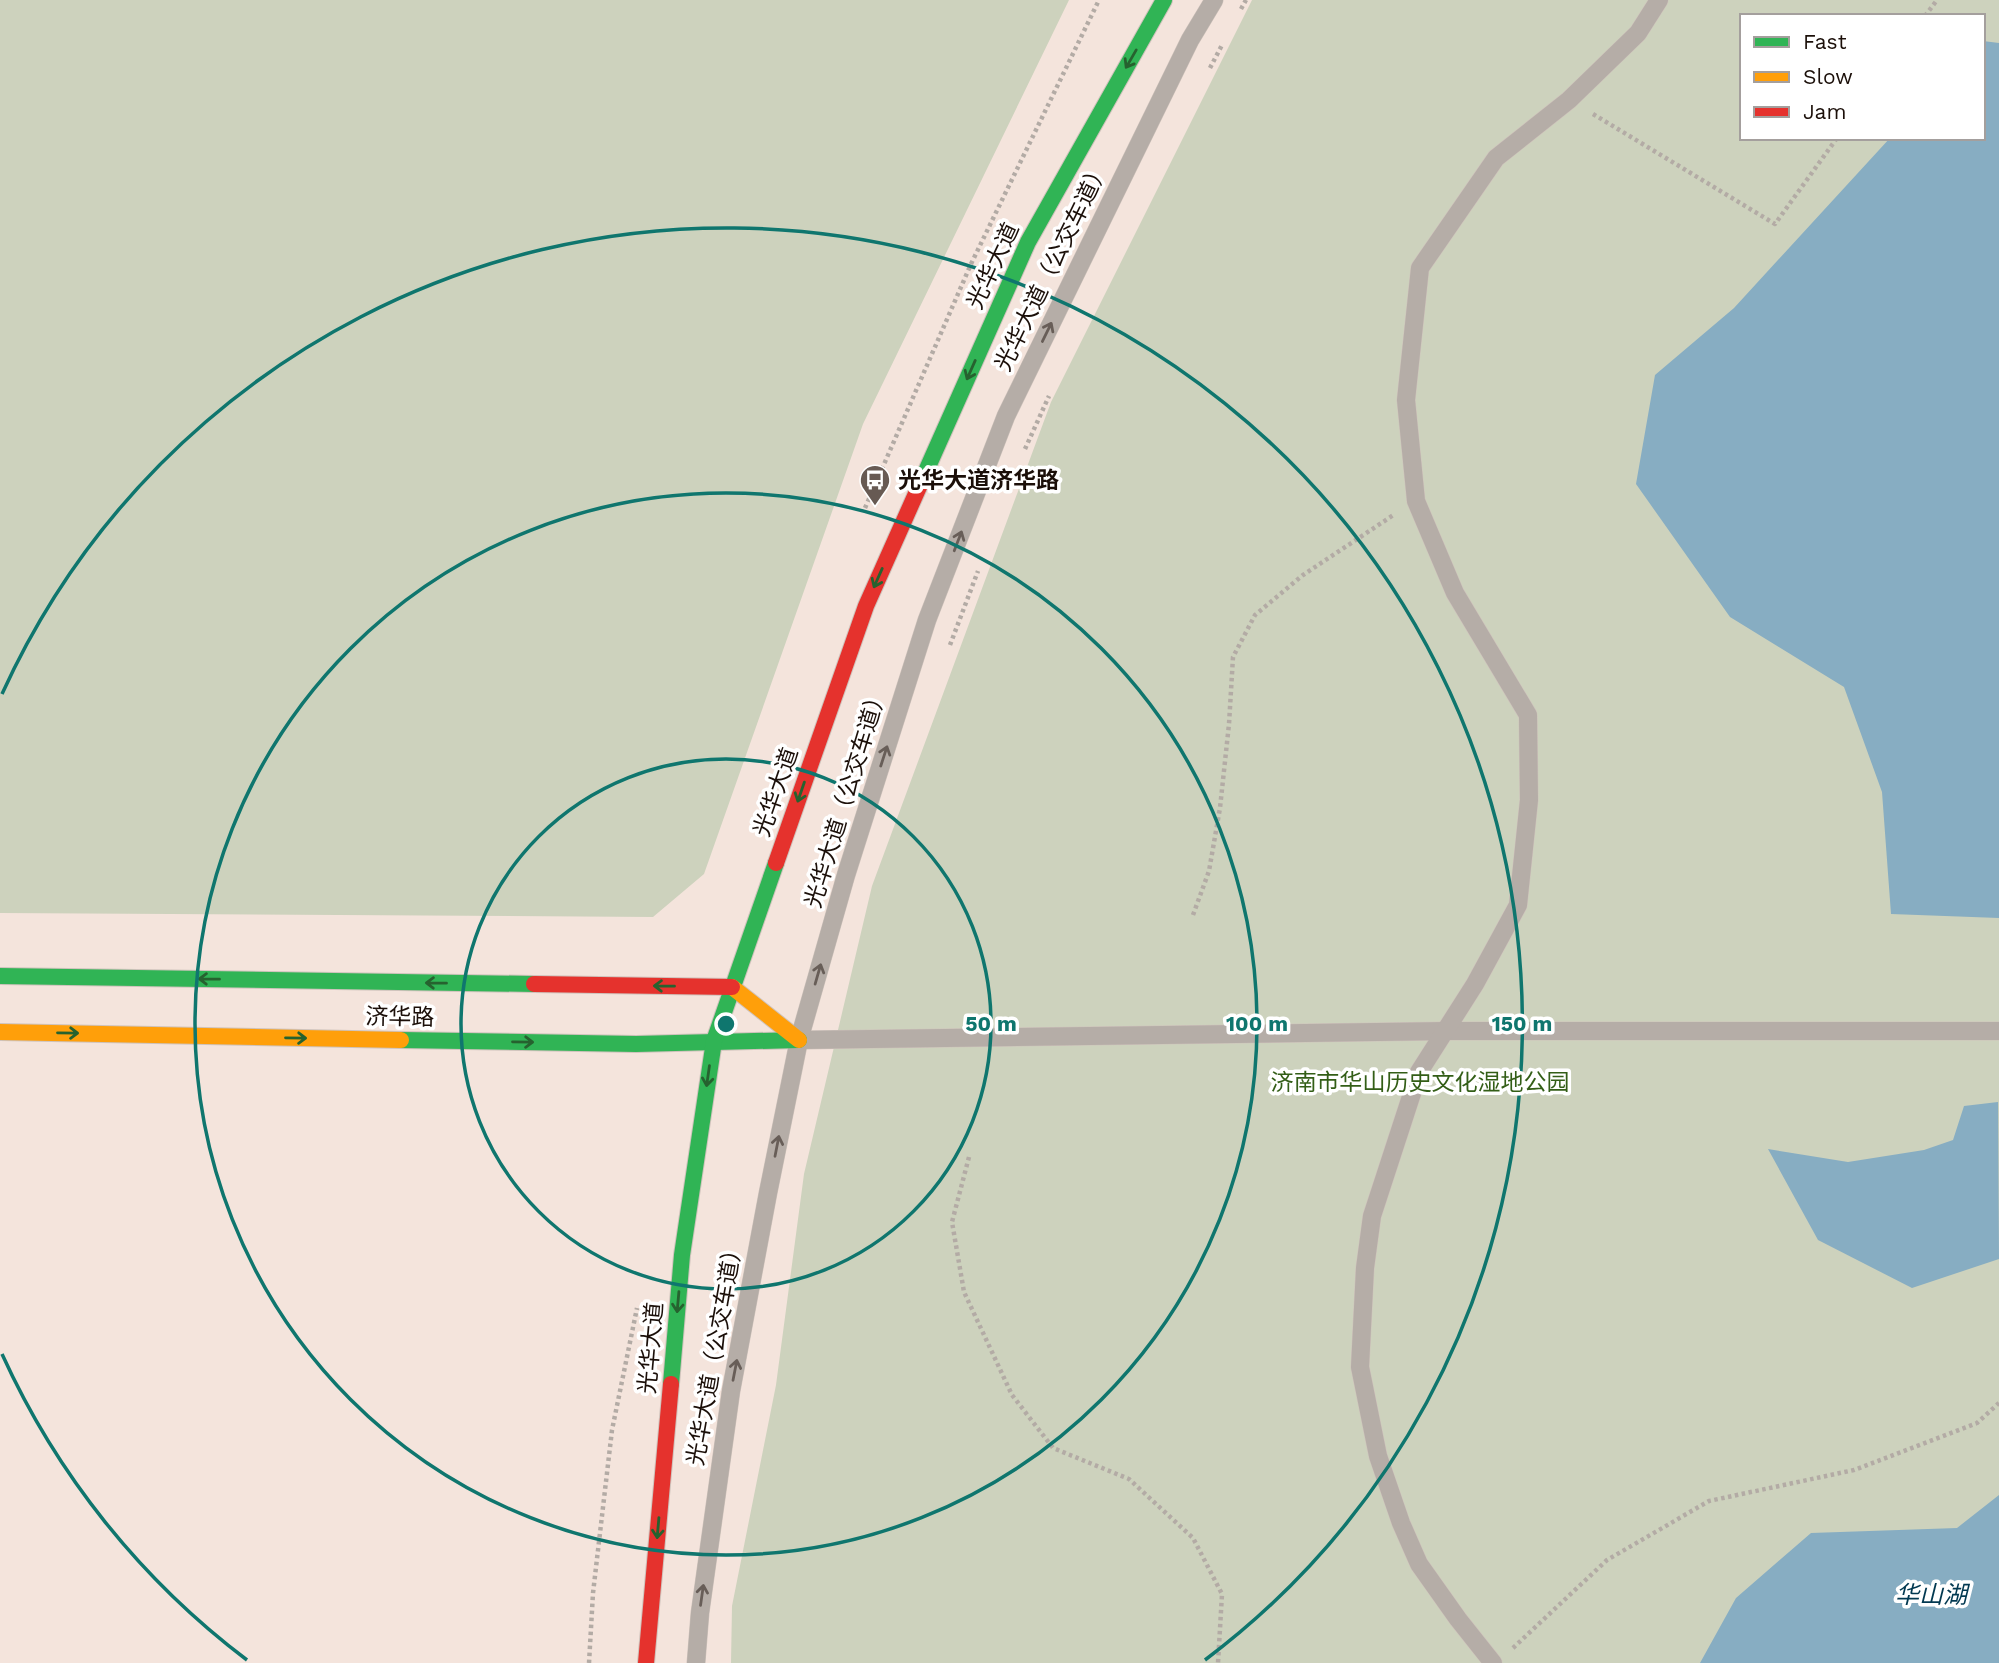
<svg xmlns="http://www.w3.org/2000/svg" width="1999" height="1663" font-family="'Work Sans','Noto Sans SC',sans-serif">
  <rect width="100%" height="100%" fill="#f4e4dc"/>
  <!-- green -->
  <g fill="#cdd2bd" fill-rule="evenodd">
    <polygon points="0,0 1069,0 863,424 704,874 653,917 0,913"/>
    <path d="M1252 0H1999V1663H731L732 1606 776 1385 804 1174 872 886 1051 402ZM1742 16H1983V138H1742Z"/>
  </g>
  <!-- water -->
  <g fill="#87adc2">
    <polygon points="1983,41 1999,43 1999,918 1891,914 1882,792 1844,687 1730,617 1636,484 1655,375 1734,308 1890,138 1983,138"/>
    <polygon points="1998,1102 1999,1259 1912,1288 1818,1240 1768,1149 1848,1162 1924,1150 1953,1140 1964,1106"/>
    <polygon points="1999,1495 1999,1663 1700,1663 1736,1598 1811,1533 1957,1528"/>
  </g>
  <g fill="none" stroke-linecap="round" stroke-linejoin="round">
    <!-- lane casing -->
    <g stroke="#cfc3bc" stroke-width="19">
      <g id="lane">
        <polyline points="799,1040 1447,1031 1999,1031"/>
        <polyline points="696,1663 700,1613 731,1391 768,1193 799,1040 846,875 927,620 1006,416 1190,40 1214,0"/>
        <polyline points="1493,1663 1458,1619 1419,1564 1401,1523 1378,1456 1360,1367 1365,1268 1372,1216 1419,1072 1475,984 1518,905 1529,800 1528,715 1455,593 1416,501 1406,400 1420,268 1496,158 1569,100 1638,33 1659,0"/>
      </g>
    </g>
    <!-- fast casing -->
    <g stroke="#cfc3bc" stroke-width="18">
      <g id="fast">
        <polyline points="923,478 1028,242 1164,0"/>
        <polyline points="0,976 534,984"/>
        <polyline points="401,1040 636,1044 799,1040"/>
        <polyline points="671,1384 682,1255 714,1041 776,863"/>
      </g>
    </g>
    <!-- slow casing -->
    <g stroke="#cfc3bc" stroke-width="18">
      <g id="slow">
        <polyline points="732,987 799,1040"/>
        <polyline points="0,1032 401,1040"/>
      </g>
    </g>
    <!-- jam casing -->
    <g stroke="#cfc3bc" stroke-width="18">
      <g id="jam">
        <polyline points="776,863 866,606 923,478"/>
        <polyline points="534,984 732,987"/>
        <polyline points="646,1663 671,1384"/>
      </g>
    </g>
    <!-- path -->
    <g stroke="#b3aba5" stroke-width="4.5" stroke-dasharray="3.5 3.5" stroke-linecap="butt">
      <polyline points="1241,9 1246,0"/>
      <polyline points="1925,16 1937,0"/>
      <polyline points="1210,68 1222,45"/>
      <polyline points="1593,114 1775,224 1837,138"/>
      <polyline points="1025,449 1049,396"/>
      <polyline points="865,508 971,264 1099,0"/>
      <polyline points="950,645 978,571"/>
      <polyline points="1193,915 1209,871 1220,808 1229,724 1233,657 1255,615 1303,575 1395,514"/>
      <polyline points="969,1157 952,1222 964,1292 1012,1395 1053,1448 1129,1479 1193,1538 1222,1594 1218,1663"/>
      <polyline points="1513,1648 1607,1560 1709,1501 1854,1470 1977,1423 1999,1403"/>
      <polyline points="589,1663 593,1593 612,1430 637,1308"/>
    </g>
    <!-- lane -->
    <use href="#lane" stroke="#b5ada7" stroke-width="18"/>
    <!-- fast -->
    <use href="#fast" stroke="#30b455" stroke-width="16"/>
    <!-- slow -->
    <use href="#slow" stroke="#ff9f0a" stroke-width="16"/>
    <!-- jam -->
    <use href="#jam" stroke="#e5322d" stroke-width="16"/>
  </g>
  <!-- one-way arrows -->
  <defs><path id="oneway-shaft" d="M-6 0H5M1.5-3L5.5 0L1.5 3" fill="none" stroke-width="1.6" stroke-linecap="round" stroke-linejoin="round" transform="scale(1.75)"/></defs>
  <g stroke="#26622f">
    <use href="#oneway-shaft" transform="translate(1131 59) rotate(120)"/>
    <use href="#oneway-shaft" transform="translate(971 370) rotate(114)"/>
    <use href="#oneway-shaft" transform="translate(878 578) rotate(114)"/>
    <use href="#oneway-shaft" transform="translate(801 792) rotate(109)"/>
    <use href="#oneway-shaft" transform="translate(209 979) rotate(-179)"/>
    <use href="#oneway-shaft" transform="translate(436 983) rotate(-179)"/>
    <use href="#oneway-shaft" transform="translate(664 986) rotate(-179)"/>
    <use href="#oneway-shaft" transform="translate(68 1033) rotate(1)"/>
    <use href="#oneway-shaft" transform="translate(296 1038) rotate(1)"/>
    <use href="#oneway-shaft" transform="translate(523 1042) rotate(1)"/>
    <use href="#oneway-shaft" transform="translate(708 1076) rotate(98)"/>
    <use href="#oneway-shaft" transform="translate(678 1302) rotate(95)"/>
    <use href="#oneway-shaft" transform="translate(658 1528) rotate(95)"/>
  </g>
  <g stroke="#685e58">
    <use href="#oneway-shaft" transform="translate(1047 332) rotate(-64)"/>
    <use href="#oneway-shaft" transform="translate(958 541) rotate(-69)"/>
    <use href="#oneway-shaft" transform="translate(884 756) rotate(-72)"/>
    <use href="#oneway-shaft" transform="translate(818 974) rotate(-74)"/>
    <use href="#oneway-shaft" transform="translate(777 1146) rotate(-79)"/>
    <use href="#oneway-shaft" transform="translate(735 1370) rotate(-79)"/>
    <use href="#oneway-shaft" transform="translate(702 1595) rotate(-82)"/>
  </g>
  <!-- distance rings -->
  <g fill="none" stroke="#0f766e" stroke-width="3.5">
    <circle cx="726" cy="1024" r="265"/>
    <circle cx="726" cy="1024" r="531"/>
    <path d="M247 1660A796 796 0 0 1 2 1354M2 694A796 796 0 1 1 1205 1660"/>
  </g>
  <!-- icons -->
  <defs>
    <g id="bus-pin" transform="scale(1.575)"><path d="M0 17L-7.5 6A9.5 9.5 0 1 1 7.5 6Z" fill="#675a53" stroke="#fff"/><path d="M-5-6H5V4H4V6H2V4H-2V6H-4V4H-5ZM-3.5-4V0h7V-4ZM-3.5 1.2v1.5H-2V1.2ZM2 1.2v1.5H3.5V1.2Z" fill="#fff"/></g>
  </defs>
  <g fill-rule="evenodd">
    <use href="#bus-pin" x="875" y="480"/>
  </g>
  <g text-anchor="middle" dominant-baseline="central" stroke-width="7" stroke-linejoin="round" paint-order="stroke">
    <!-- street labels -->
    <g font-size="23" fill="#1b0f09" stroke="#fff">
      <text transform="translate(993 266) rotate(-65)">光华大道</text>
      <text transform="translate(1052 266) rotate(-64)">光华大道（公交车道）</text>
      <text transform="translate(776 792) rotate(-71)">光华大道</text>
      <text transform="translate(846 797) rotate(-73)">光华大道（公交车道）</text>
      <text transform="translate(400 1017) rotate(1)">济华路</text>
      <text transform="translate(651 1348) rotate(-85)">光华大道</text>
      <text transform="translate(715 1352) rotate(-80)">光华大道（公交车道）</text>
    </g>
    <!-- poi labels -->
    <g font-size="23" font-weight="bold" fill="#1b0f09" stroke="#fff" text-anchor="start">
      <text x="898" y="480">光华大道济华路</text>
    </g>
    <!-- park labels -->
    <g font-size="23" fill="#335e17" stroke="#fff">
      <text x="1420" y="1082">济南市华山历史文化湿地公园</text>
    </g>
    <!-- water labels -->
    <g font-size="24" font-style="italic" fill="#023951" stroke="#fff">
      <text x="1931" y="1595">华山湖</text>
    </g>
  </g>
  <circle cx="726" cy="1024" r="10" fill="#0f766e" stroke="#fff" stroke-width="3.5"/>
  <g font-size="21" text-anchor="middle" font-weight="bold" fill="#0f766e" stroke="#fff" stroke-width="7" stroke-linejoin="round" paint-order="stroke">
    <text x="991" y="1031">50 m</text>
    <text x="1257" y="1031">100 m</text>
    <text x="1522" y="1031">150 m</text>
  </g>
  <!-- legend -->
  <rect x="1740" y="14" width="245" height="126" fill="#ffffff" stroke="#a49f9d" stroke-width="2"/>
  <rect x="1754" y="37" width="35" height="10" fill="#30b455" stroke="#a49f9d" stroke-width="2"/>
  <text x="1803" y="49" font-size="21" fill="#1b0f09">Fast</text>
  <rect x="1754" y="72" width="35" height="10" fill="#ff9f0a" stroke="#a49f9d" stroke-width="2"/>
  <text x="1803" y="84" font-size="21" fill="#1b0f09">Slow</text>
  <rect x="1754" y="107" width="35" height="10" fill="#e5322d" stroke="#a49f9d" stroke-width="2"/>
  <text x="1803" y="119" font-size="21" fill="#1b0f09">Jam</text>
</svg>
